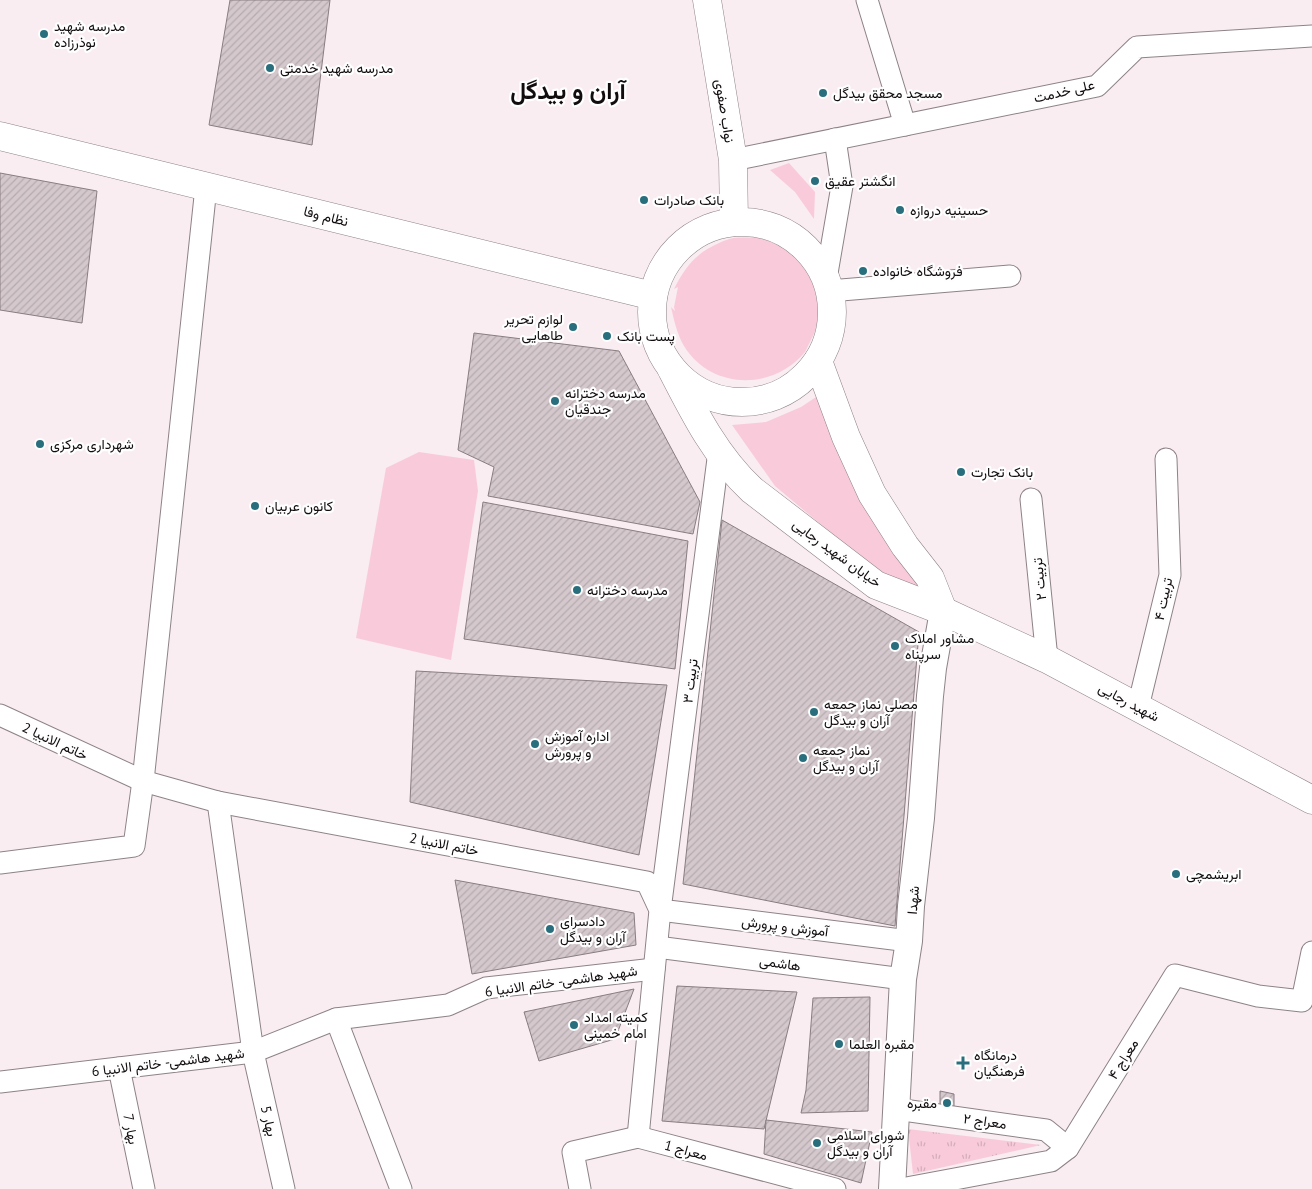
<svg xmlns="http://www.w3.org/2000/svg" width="1312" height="1189" font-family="'PT Sans',Vazirmatn,sans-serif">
  <defs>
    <pattern id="park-tufts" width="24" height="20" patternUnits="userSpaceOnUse" patternTransform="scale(1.25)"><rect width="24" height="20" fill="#f9cbda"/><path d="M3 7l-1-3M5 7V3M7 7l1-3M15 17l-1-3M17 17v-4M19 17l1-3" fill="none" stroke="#d4adba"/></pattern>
    <pattern id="building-hatch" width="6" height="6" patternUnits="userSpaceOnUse" patternTransform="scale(1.25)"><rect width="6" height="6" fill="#d4c8cc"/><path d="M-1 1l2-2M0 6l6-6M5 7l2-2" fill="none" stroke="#b5abae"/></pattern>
  </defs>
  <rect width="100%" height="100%" fill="#f9edf1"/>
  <!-- green -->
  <g fill="#f9cbda">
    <polygon points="789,163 815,192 814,219 795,192 770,170"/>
    <path d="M757 237C772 242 789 247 800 260 816 278 822 305 816 328 815 333 812 337 810 342 808 345 807 349 805 352 773 391 711 390 684 346 677 334 674 320 671 307L675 311 674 307 678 287 674 289C685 267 696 253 719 243 723 241 728 239 733 238 741 237 749 238 757 237Z"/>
    <polygon points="819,395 834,439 851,481 872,520 932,601 885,574 837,538 775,486 732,425 766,422 801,407"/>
    <polygon points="419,452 474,460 478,491 451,660 356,638 386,468"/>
  </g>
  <!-- park -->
  <polygon fill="url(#park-tufts)" points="908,1129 1041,1145 913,1174"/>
  <!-- building -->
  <g fill="url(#building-hatch)" stroke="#887d81">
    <polygon points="230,0 330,0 312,145 209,125"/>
    <polygon points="0,173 97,191 82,323 0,310"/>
    <polygon points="474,333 619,351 700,502 693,534 488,496 494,467 458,450"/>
    <polygon points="483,502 688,541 675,669 464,639"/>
    <polygon points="722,520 919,632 895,926 683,884"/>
    <polygon points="416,671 667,685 639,855 410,802"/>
    <polygon points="455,880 634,913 636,945 472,974"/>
    <polygon points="677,986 797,992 764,1129 662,1121"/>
    <polygon points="634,989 615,1039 539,1061 524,1012"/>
    <polygon points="870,997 868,1111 801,1113 806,1090 813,998"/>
    <polygon points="940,1091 954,1094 954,1115 940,1112"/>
    <polygon points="766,1120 872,1132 861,1183 764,1154"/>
  </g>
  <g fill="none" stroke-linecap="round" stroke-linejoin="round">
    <!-- minor casing -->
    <g stroke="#8d8386" stroke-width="23">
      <g id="minor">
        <polyline points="867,0 905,125"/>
        <polyline points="733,160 1097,86 1137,47 1312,36"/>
        <polyline points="826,279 842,186 835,139"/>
        <polyline points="829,291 1010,276"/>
        <polyline points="719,451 660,910 909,941"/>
        <polyline points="1031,499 1047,659"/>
        <polyline points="1138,707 1170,575 1166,459"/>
        <polyline points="0,715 143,781 218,802 647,882 660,910 638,1137"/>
        <polyline points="218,802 253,1052 284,1189"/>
        <polyline points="0,863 134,846 143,781 206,187"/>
        <polyline points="657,947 903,979"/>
        <polyline points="336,1019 401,1189"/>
        <polyline points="119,1068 144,1189"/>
        <polyline points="0,1082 253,1052 336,1019 448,1005 486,988 654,969"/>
        <polyline points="896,1109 1046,1130 1068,1148"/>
        <polyline points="580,1189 573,1152 638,1137 835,1189"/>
        <polyline points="901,1189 1051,1161 1068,1148 1175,975 1258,996 1302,1001 1312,952"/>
      </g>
    </g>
    <!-- tertiary casing -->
    <g stroke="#8d8386" stroke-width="28">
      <polyline id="tertiary" points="892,1189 903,979 909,941 911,906 921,818 930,696 933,668 943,611"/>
    </g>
    <!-- secondary casing -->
    <g stroke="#8d8386" stroke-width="29">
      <g id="secondary">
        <polyline points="707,0 733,160 734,222"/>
        <polyline points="0,136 653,296"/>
        <circle cx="742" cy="312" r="90"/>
        <polyline points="818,361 846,437 872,494 905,546 930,578 943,611"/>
        <path d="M671 368C693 411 716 457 752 490L876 585 943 611 1047 659 1312 800"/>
      </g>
    </g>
    <!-- minor -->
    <use href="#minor" stroke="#fff" stroke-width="21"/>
    <!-- tertiary -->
    <use href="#tertiary" stroke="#fff" stroke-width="26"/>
    <!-- secondary -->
    <use href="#secondary" stroke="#fff" stroke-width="28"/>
  </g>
  <!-- markers -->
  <g fill="#286e7c" stroke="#fefefe" stroke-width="2">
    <circle cx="44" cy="34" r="5"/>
    <circle cx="270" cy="68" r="5"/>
    <circle cx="823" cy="93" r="5"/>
    <circle cx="815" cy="181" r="5"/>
    <circle cx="644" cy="200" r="5"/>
    <circle cx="900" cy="210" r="5"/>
    <circle cx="863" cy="271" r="5"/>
    <circle cx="573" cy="327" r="5"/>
    <circle cx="607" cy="336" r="5"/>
    <circle cx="555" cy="401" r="5"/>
    <circle cx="40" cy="444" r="5"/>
    <circle cx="961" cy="472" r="5"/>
    <circle cx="255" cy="506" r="5"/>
    <circle cx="577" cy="590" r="5"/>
    <circle cx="895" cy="646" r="5"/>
    <circle cx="814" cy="712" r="5"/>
    <circle cx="535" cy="744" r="5"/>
    <circle cx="803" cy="758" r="5"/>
    <circle cx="1176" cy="874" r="5"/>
    <circle cx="550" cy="929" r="5"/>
    <circle cx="574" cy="1025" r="5"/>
    <circle cx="839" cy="1044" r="5"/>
    <path d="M960.5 1055.5h5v5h5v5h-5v5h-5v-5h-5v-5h5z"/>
    <circle cx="947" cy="1103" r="5"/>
    <circle cx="817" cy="1143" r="5"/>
  </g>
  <g text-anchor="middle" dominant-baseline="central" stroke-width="4.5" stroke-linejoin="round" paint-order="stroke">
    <!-- poi labels -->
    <g font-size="14" fill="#110d0e" stroke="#fefefe" text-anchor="start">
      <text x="54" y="26">مدرسه شهید<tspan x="54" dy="16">نوذرزاده</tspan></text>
      <text x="280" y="68">مدرسه شهید خدمتی</text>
      <text x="833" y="93">مسجد محقق بیدگل</text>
      <text x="825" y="181">انگشتر عقیق</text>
      <text x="654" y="200">بانک صادرات</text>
      <text x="910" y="210">حسینیه دروازه</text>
      <text x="873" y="271">فروشگاه خانواده</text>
      <text x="563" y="319" text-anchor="end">لوازم تحریر<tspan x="563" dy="16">طاهایی</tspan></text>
      <text x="617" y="336">پست بانک</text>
      <text x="565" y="393">مدرسه دخترانه<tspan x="565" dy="16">جندقیان</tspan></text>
      <text x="50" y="444">شهرداری مرکزی</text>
      <text x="971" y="472">بانک تجارت</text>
      <text x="265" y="506">کانون عربیان</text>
      <text x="587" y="590">مدرسه دخترانه</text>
      <text x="905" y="638">مشاور املاک<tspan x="905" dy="16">سرپناه</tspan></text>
      <text x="824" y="704">مصلی نماز جمعه<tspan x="824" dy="16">آران و بیدگل</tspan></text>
      <text x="545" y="736">اداره آموزش<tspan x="545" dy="16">و پرورش</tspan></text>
      <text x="813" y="750">نماز جمعه<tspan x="813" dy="16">آران و بیدگل</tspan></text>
      <text x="1186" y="874">ابریشمچی</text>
      <text x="560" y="921">دادسرای<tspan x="560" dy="16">آران و بیدگل</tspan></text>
      <text x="584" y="1017">کمیته امداد<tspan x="584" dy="16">امام خمینی</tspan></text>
      <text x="849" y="1044">مقبره العلما</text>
      <text x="974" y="1055">درمانگاه<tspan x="974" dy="16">فرهنگیان</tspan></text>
      <text x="937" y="1103" text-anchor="end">مقبره</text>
      <text x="827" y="1135">شورای اسلامی<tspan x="827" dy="16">آران و بیدگل</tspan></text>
    </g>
    <!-- street labels -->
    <g font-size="14" fill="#110d0e" stroke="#fefefe">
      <text transform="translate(1064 91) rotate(-13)">علی خدمت</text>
      <text transform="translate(725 111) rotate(81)">نواب صفوی</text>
      <text transform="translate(326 216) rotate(14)">نظام وفا</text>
      <text transform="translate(837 553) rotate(36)">خیابان شهید رجایی</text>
      <text transform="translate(1039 579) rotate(-96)">تربیت ۲</text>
      <text transform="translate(1163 599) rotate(-78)">تربیت ۴</text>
      <text transform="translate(690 681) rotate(-83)">تربیت ۳</text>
      <text transform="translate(1129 702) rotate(28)">شهید رجایی</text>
      <text transform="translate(55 741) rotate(25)">خاتم الانبیا 2</text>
      <text transform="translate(444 844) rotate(11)">خاتم الانبیا 2</text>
      <text transform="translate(913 900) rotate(-85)">شهدا</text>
      <text transform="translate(785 926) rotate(7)">آموزش و پرورش</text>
      <text transform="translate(780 963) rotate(8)">هاشمی</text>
      <text transform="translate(561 981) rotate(-8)">شهید هاشمی- خاتم الانبیا 6</text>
      <text transform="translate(1123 1059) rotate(-58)">معراج ۴</text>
      <text transform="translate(168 1062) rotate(-7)">شهید هاشمی- خاتم الانبیا 6</text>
      <text transform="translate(269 1121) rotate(77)">بهار 5</text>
      <text transform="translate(985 1121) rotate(8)">معراج ۲</text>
      <text transform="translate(131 1129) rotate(79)">بهار 7</text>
      <text transform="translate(686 1150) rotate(15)">معراج 1</text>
    </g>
    <!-- town labels -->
    <g font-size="24" font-weight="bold" fill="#110d0e" stroke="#fefefe">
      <text x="568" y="90">آران و بیدگل</text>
    </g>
  </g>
</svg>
